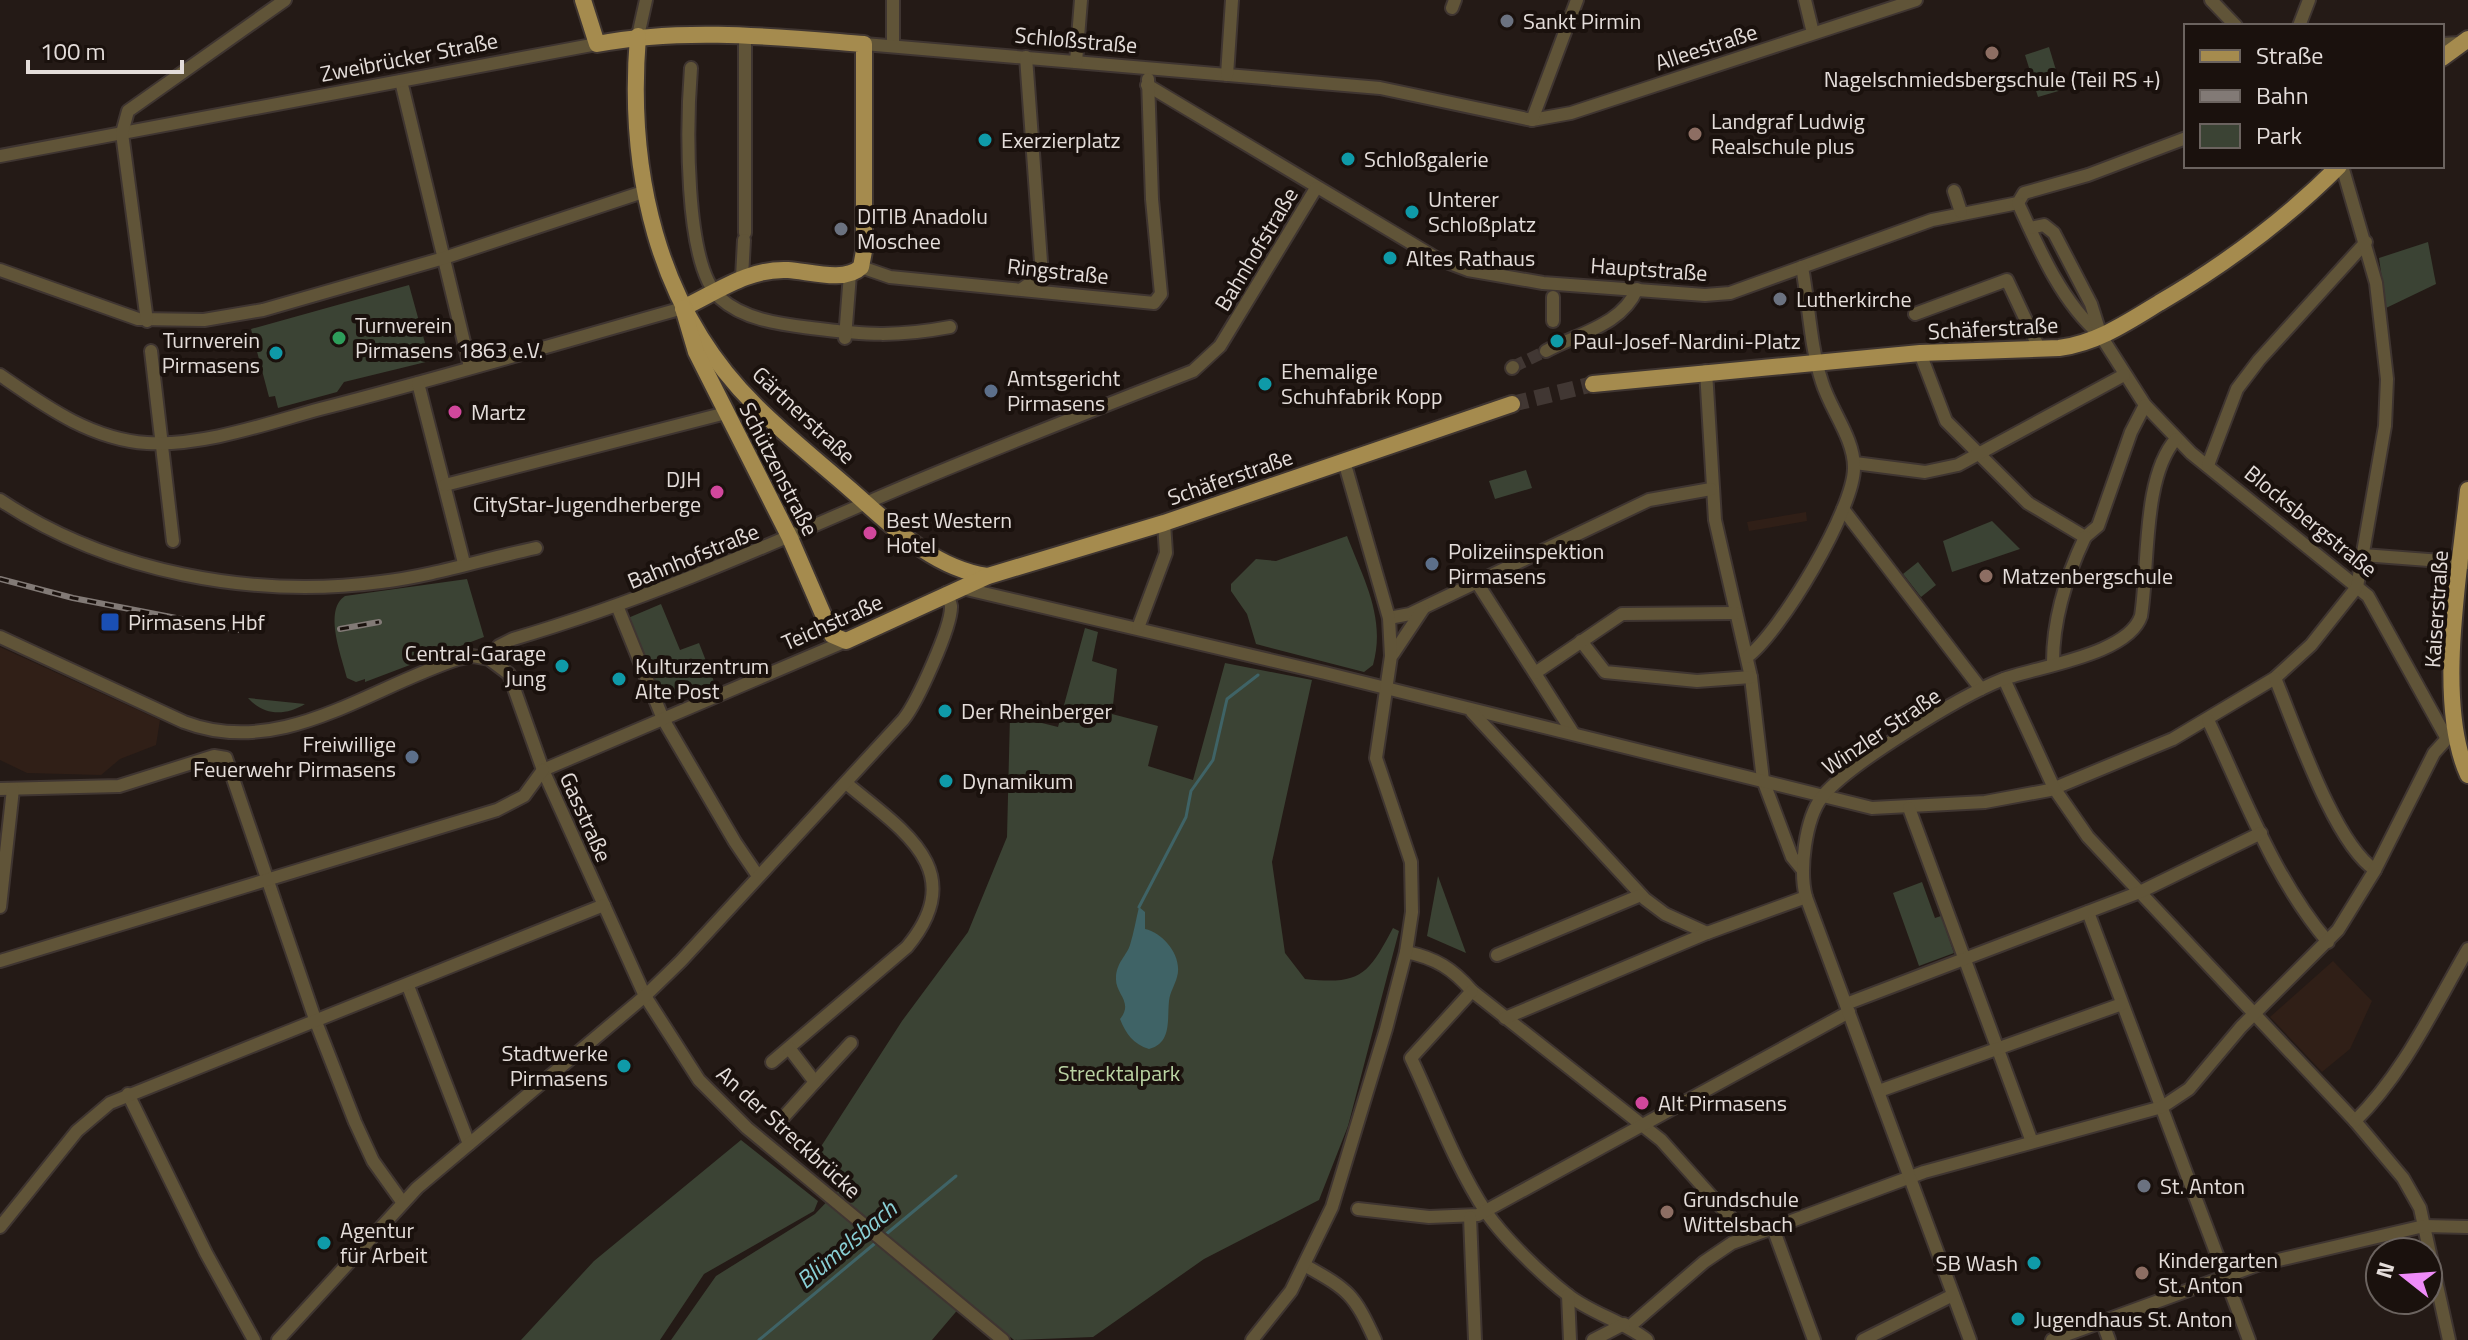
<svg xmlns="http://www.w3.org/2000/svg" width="2468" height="1340" font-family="'Titillium Web',sans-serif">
  <rect width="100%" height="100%" fill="#241a16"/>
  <!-- industrial -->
  <g fill="#301f17">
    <polygon points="1806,512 1807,521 1749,531 1747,522"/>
    <polygon points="0,647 160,720 156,745 120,759 101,775 27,773 0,760"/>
    <polygon points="2333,961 2372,1001 2350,1049 2322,1072 2270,1017"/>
  </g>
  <!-- green -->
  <g fill="#3b4334">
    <polygon points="2049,47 2062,90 2038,97 2025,55"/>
    <polygon points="2428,242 2436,284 2386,308 2379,258"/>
    <polygon points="409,285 430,361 344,382 337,392 278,408 275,396 269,397 251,329"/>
    <polygon points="1526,470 1532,488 1495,499 1489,481"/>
    <polygon points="1992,521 2020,549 1952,572 1943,541"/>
    <path d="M1347 536C1364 580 1386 618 1373 665L1364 672 1256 644 1247 614 1231 591V584L1256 559 1276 561Z"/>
    <polygon points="1918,562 1936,585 1921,597 1903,574"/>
    <path d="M467 579 484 637 365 682V679L356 682 347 678C342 657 323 610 345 596Z"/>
    <polygon points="661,604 680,650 699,643 715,684 665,703 628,618"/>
    <path d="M1085 628 1098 632 1092 661 1117 669 1112 714 1158 726 1148 766 1193 780 1225 663 1312 680 1272 862 1285 953 1305 979C1361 985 1368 975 1393 928L1399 931 1348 1126 1319 1200 1204 1259 1093 1337 1014 1340 966 1300 932 1340H671L716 1276 815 1214 840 1188 811 1162 902 1021 968 932 1007 837 1010 715 1058 727Z"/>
    <path d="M248 698 305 704C285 716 264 716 248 698Z"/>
    <polygon points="1438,876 1466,953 1427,936"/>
    <polygon points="1922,882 1935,918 1941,916 1954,953 1919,966 1893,893"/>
    <polygon points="741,1140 818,1201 814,1211 704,1274 660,1340 521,1340 594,1261"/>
  </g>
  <!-- water -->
  <path fill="#3f6366" d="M1139 907 1145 912V929C1164 933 1183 957 1177 977 1175 985 1170 992 1169 1001 1167 1020 1172 1043 1149 1049 1133 1044 1126 1034 1120 1019 1134 1002 1115 994 1116 978 1116 963 1127 955 1130 945 1134 932 1136 919 1139 907Z"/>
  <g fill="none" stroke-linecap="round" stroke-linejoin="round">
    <!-- stream -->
    <g stroke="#3f6366" stroke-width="3">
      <polyline points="1139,907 1186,817 1191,791 1213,760 1227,699 1258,675"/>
      <polyline points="885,1235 956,1176"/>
      <polyline points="759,1340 879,1240"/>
    </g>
    <!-- minor-tunnel -->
    <polyline stroke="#413733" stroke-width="12" stroke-dasharray="12 6" stroke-linecap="butt" points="1513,367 1546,351"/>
    <!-- major-tunnel -->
    <polyline stroke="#413733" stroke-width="16" stroke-dasharray="16 8" stroke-linecap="butt" points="1512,404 1593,384"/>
    <!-- minor casing -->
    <g stroke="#3f3531" stroke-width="16">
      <g id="minor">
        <polyline points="893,0 893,46"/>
        <polyline points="1805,0 1813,33"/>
        <polyline points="2211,0 2236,26"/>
        <polyline points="1452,8 1455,0"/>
        <polyline points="2299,26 2309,0"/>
        <polyline points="638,36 646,0"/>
        <polyline points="745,36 745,233"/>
        <polyline points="864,44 1380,88 1532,120 1571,113 1916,0"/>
        <polyline points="2442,44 2459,43"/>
        <polyline points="1076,62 1081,0"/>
        <path d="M691 68C687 118 683 265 720 298 744 320 781 324 811 328 865 335 897 337 950 327"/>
        <polyline points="1227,75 1232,0"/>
        <polyline points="401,81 470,367"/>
        <polyline points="1147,85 1436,258 1468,270 1543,283 1705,295 1730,293 1932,220 2018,203 2024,193 2088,175 2186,138"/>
        <polyline points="1532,120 1577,0"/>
        <polyline points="0,156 597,44"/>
        <polyline points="1954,191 1961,212"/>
        <path d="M2018 203C2039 249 2061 301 2099 334"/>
        <polyline points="2030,228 2044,225 2054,233 2091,304 2101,336 2145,405 2191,453 2368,596 2446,737"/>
        <polyline points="861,267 890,277 1154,303 1161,294 1152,199 1148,79"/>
        <polyline points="0,270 138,319 204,320 263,310 444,258 643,192"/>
        <polyline points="742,278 744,240"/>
        <polyline points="1022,289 1039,277 1041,262 1026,57"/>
        <polyline points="1553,297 1553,321"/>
        <polyline points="1915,314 2007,280 2039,348"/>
        <polyline points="147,321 122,133 128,111 285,0"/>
        <polyline points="845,338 850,274"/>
        <polyline points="151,351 173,541"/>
        <path d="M1546 351C1579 333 1622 325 1637 289"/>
        <polyline points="1920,353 1946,421 2028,503 2085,537 2098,526 2131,432 2145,405"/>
        <polyline points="1512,368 1513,367"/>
        <polyline points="1706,371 1715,520 1751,677 1763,780 1792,857 1801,868"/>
        <path d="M0 375C45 406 90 439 147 443 204 446 265 424 320 409 441 378 562 342 683 308"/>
        <polyline points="418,383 464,563"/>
        <polyline points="1855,463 1925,472 1958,465 2124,375"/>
        <polyline points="2208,465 2237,389 2259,360 2366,242"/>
        <polyline points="445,485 726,413"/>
        <path d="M0 500C108 572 253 599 381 582 433 576 484 559 536 548"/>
        <polyline points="1843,509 1981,689"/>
        <polyline points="2363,555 2468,563"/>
        <polyline points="1476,581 1573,733"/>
        <polyline points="962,588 1325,673 1872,808 1985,802 2050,790 2173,739 2275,678 2311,645 2357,587 2385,426 2387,379 2376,283 2342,166"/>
        <polyline points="618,608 663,719 735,842 758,876"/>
        <polyline points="1389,618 1410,614 1649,500 1711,489"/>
        <polyline points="1138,628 1166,553 1164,523"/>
        <path d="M0 637 184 722C281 759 368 688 458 659L473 656 489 659 509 674 543 770 645 996 699 1080 747 1128 1003 1340"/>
        <polyline points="1581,641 1605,672 1697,681 1751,677"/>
        <polyline points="1393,654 1423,609"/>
        <path d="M1747 657C1780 633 1855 508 1854 467 1854 438 1830 409 1822 382 1810 346 1809 304 1802 267"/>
        <path d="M489 659 499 646 513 639C636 603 749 554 866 503 973 456 1084 414 1193 371L1220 346 1316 188"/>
        <path d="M2053 662C2053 618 2066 577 2085 537"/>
        <polyline points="1535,673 1622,614 1736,613"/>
        <path d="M2275 678C2295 726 2334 843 2375 870"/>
        <polyline points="2004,679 2054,788 2088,837 2355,1121 2403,1178 2420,1208 2449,1340"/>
        <polyline points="1472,712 1645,899 1665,914 1707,933"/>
        <path d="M2208 720C2243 794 2274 879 2328 942"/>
        <polyline points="543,770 846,641"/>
        <polyline points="0,789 119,786 214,756 226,758 316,1022 355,1122 373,1161 403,1203"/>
        <polyline points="1909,808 2032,1142"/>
        <polyline points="0,907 13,789"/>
        <polyline points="2088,912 2249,1340"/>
        <path d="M1406 952C1436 958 1453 969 1472 991L1661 1140 1748 1237"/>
        <polyline points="1497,955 1641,895"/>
        <polyline points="0,961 497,810 524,796 543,770"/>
        <polyline points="408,986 469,1144"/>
        <path d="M1472 991 1411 1058C1435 1109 1455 1165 1486 1212 1504 1238 1543 1276 1568 1295 1592 1314 1623 1321 1647 1340"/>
        <polyline points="1846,1004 2140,892 2261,833"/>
        <polyline points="1505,1018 1707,933 1806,897"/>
        <path d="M772 1062 907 947C971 870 902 830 846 783"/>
        <polyline points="815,1082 851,1043"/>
        <polyline points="1879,1091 2122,1004"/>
        <polyline points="128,1094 206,1253 254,1340"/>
        <polyline points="781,1120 815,1082 789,1048"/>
        <path d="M2355 1121C2404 1073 2433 1009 2468 949"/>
        <polyline points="1358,1209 1429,1217 1478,1215 1849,1012"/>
        <polyline points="1470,1217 1475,1340"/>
        <polyline points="0,1227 77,1131 110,1103 604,905"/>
        <polyline points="1773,1228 1814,1340"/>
        <path d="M1306 1266C1349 1290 1354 1294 1375 1340"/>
        <polyline points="1568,1295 1570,1340"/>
        <polyline points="2102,1321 2109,1340"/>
        <polyline points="1629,1327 1704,1262 1732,1243 1924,1172 2162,1107 2189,1089 2241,1027 2338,930 2375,870 2434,753 2453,732"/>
        <path d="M278 1340 417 1188 645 996 681 961 903 720C917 703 952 626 951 606 950 601 948 597 946 593"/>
        <polyline points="1252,1340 1291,1291 1332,1207 1386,1029 1406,952 1412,912 1411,862 1376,758 1391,656 1389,618 1344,461"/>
        <polyline points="1593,1340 1624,1324"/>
        <polyline points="1863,1340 1953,1295"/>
        <path d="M1970 1340 1806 897C1799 871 1805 819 1822 797 1848 764 1961 696 2001 680 2038 666 2128 655 2141 616 2149 567 2142 477 2176 439"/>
        <polyline points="2052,1340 2257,1265 2424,1226 2468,1227"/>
      </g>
    </g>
    <!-- major casing -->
    <g stroke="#3f3531" stroke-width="20">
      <g id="major">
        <path d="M583 0 597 44C685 27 776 37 864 44V251L861 267C845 283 808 271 788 270 749 268 717 292 683 308"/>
        <path d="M638 36C627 170 656 307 755 405 785 435 819 462 851 490 891 525 932 568 987 576"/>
        <polyline points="2442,58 2468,39"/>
        <polyline points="683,308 696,352 790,538 832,635 846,641 988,576 1164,523 1512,404"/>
        <path d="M1593 384 1920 353 2059 348C2097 343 2128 322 2159 303 2226 264 2284 221 2339 166"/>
        <path d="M2468 490C2460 569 2435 703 2468 775"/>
      </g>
    </g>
    <!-- minor -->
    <use href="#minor" stroke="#605438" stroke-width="12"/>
    <!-- major -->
    <use href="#major" stroke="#a58b4e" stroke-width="16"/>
    <!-- rail casing -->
    <g stroke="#827a76" stroke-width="6">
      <g id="rail">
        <polyline points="0,579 73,598 238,630"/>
        <polyline points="340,629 379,622"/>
      </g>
    </g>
    <!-- rail -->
    <use href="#rail" stroke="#1a110d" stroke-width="3" stroke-dasharray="9" stroke-linecap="butt"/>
  </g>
  <!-- markers -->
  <g fill="#6b7280" stroke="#1a110d" stroke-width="3">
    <circle cx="1507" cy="21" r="8"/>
    <circle cx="841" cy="229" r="8"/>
    <circle cx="1780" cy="299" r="8"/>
    <circle cx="2144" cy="1186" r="8"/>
  </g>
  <g fill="#8d6e63" stroke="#1a110d" stroke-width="3">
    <circle cx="1992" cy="53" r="8"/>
    <circle cx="1695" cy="134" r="8"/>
    <circle cx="1986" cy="576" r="8"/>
    <circle cx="1667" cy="1212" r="8"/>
    <circle cx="2142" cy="1273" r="8"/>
  </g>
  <g fill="#0f9aa8" stroke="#1a110d" stroke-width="3">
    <circle cx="985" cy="140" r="8"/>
    <circle cx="1348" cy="159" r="8"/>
    <circle cx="1412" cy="212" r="8"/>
    <circle cx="1390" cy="258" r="8"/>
    <circle cx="1557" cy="341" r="8"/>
    <circle cx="276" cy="353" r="8"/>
    <circle cx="1265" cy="384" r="8"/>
    <circle cx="562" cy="666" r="8"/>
    <circle cx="619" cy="679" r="8"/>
    <circle cx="945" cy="711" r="8"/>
    <circle cx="946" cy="781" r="8"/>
    <circle cx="624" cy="1066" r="8"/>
    <circle cx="324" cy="1243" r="8"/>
    <circle cx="2034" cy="1263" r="8"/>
    <circle cx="2018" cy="1319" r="8"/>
  </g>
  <circle fill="#2e9e5b" stroke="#1a110d" stroke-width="3" cx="339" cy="338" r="8"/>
  <g fill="#5c6f8a" stroke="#1a110d" stroke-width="3">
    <circle cx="991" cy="391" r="8"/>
    <circle cx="1432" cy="564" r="8"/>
    <circle cx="412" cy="757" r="8"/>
  </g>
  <g fill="#d1479c" stroke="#1a110d" stroke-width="3">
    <circle cx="455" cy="412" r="8"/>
    <circle cx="717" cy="492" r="8"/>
    <circle cx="870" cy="533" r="8"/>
    <circle cx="1642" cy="1103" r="8"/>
  </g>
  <rect fill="#1a4fb4" stroke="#1a110d" stroke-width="3" x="100" y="612" width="20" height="20" rx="4"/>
  <g text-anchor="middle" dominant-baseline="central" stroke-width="8" stroke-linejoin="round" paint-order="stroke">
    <!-- poi labels -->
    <g font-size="22" fill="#e4ddda" stroke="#1a110d" text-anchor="start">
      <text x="1523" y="21">Sankt Pirmin</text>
      <text x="1992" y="79" text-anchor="middle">Nagelschmiedsbergschule (Teil RS +)</text>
      <text x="1711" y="121">Landgraf Ludwig<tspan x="1711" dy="25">Realschule plus</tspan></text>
      <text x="1001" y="140">Exerzierplatz</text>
      <text x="1364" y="159">Schloßgalerie</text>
      <text x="1428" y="199">Unterer<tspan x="1428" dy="25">Schloßplatz</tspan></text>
      <text x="857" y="216">DITIB Anadolu<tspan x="857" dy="25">Moschee</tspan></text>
      <text x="1406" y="258">Altes Rathaus</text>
      <text x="1796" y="299">Lutherkirche</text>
      <text x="355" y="325">Turnverein<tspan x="355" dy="25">Pirmasens 1863 e.V.</tspan></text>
      <text x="260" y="340" text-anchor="end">Turnverein<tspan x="260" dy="25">Pirmasens</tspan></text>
      <text x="1573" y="341">Paul-Josef-Nardini-Platz</text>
      <text x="1281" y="371">Ehemalige<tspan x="1281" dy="25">Schuhfabrik Kopp</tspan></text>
      <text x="1007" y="378">Amtsgericht<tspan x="1007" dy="25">Pirmasens</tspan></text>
      <text x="471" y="412">Martz</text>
      <text x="701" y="479" text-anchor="end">DJH<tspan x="701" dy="25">CityStar-Jugendherberge</tspan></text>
      <text x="886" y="520">Best Western<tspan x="886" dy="25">Hotel</tspan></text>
      <text x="1448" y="551">Polizeiinspektion<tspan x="1448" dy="25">Pirmasens</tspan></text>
      <text x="2002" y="576">Matzenbergschule</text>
      <text x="128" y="622">Pirmasens Hbf</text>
      <text x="546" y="653" text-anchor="end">Central-Garage<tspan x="546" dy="25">Jung</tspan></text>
      <text x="635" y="666">Kulturzentrum<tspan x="635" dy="25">Alte Post</tspan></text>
      <text x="961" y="711">Der Rheinberger</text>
      <text x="396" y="744" text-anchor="end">Freiwillige<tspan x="396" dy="25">Feuerwehr Pirmasens</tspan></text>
      <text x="962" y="781">Dynamikum</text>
      <text x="608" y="1053" text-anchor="end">Stadtwerke<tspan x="608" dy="25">Pirmasens</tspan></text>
      <text x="1658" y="1103">Alt Pirmasens</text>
      <text x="2160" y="1186">St. Anton</text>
      <text x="1683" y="1199">Grundschule<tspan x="1683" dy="25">Wittelsbach</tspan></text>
      <text x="340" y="1230">Agentur<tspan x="340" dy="25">für Arbeit</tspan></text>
      <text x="2158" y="1260">Kindergarten<tspan x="2158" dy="25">St. Anton</tspan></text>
      <text x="2018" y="1263" text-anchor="end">SB Wash</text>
      <text x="2034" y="1319">Jugendhaus St. Anton</text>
    </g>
    <!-- street labels -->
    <g font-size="22" fill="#e4ddda" stroke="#1a110d">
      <text transform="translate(1076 40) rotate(5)">Schloßstraße</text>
      <text transform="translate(1706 47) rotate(-18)">Alleestraße</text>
      <text transform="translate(409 57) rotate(-11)">Zweibrücker Straße</text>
      <text transform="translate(1256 249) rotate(-59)">Bahnhofstraße</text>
      <text transform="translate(1649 269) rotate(4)">Hauptstraße</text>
      <text transform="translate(1058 271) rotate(6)">Ringstraße</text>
      <text transform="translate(1993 328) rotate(-3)">Schäferstraße</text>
      <text transform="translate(804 415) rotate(43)">Gärtnerstraße</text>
      <text transform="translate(779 469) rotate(63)">Schützenstraße</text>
      <text transform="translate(1230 477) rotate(-19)">Schäferstraße</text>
      <text transform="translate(2311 521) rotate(39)">Blocksbergstraße</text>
      <text transform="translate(693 556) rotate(-22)">Bahnhofstraße</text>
      <text transform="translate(2436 609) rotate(-86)">Kaiserstraße</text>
      <text transform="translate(832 622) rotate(-24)">Teichstraße</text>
      <text transform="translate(1881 731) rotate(-34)">Winzler Straße</text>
      <text transform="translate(586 817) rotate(66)">Gasstraße</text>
      <text transform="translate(789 1132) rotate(42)">An der Streckbrücke</text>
    </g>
    <!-- park labels -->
    <g font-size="22" fill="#bad3a3" stroke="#1a110d">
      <text x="1119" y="1073">Strecktalpark</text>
    </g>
    <!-- water labels -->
    <g font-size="24" font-style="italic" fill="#89cfd5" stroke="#1a110d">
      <text transform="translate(846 1244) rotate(-40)">Blümelsbach</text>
    </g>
  </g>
  <!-- legend -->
  <rect x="2184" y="24" width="260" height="144" fill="#1a110d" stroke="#6b635f" stroke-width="2"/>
  <rect x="2200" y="50" width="40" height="12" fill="#a58b4e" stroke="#6b635f" stroke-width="2"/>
  <text x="2256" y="64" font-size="24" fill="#e4ddda">Straße</text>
  <rect x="2200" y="90" width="40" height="12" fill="#827a76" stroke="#6b635f" stroke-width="2"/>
  <text x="2256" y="104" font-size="24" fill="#e4ddda">Bahn</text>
  <rect x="2200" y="124" width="40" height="24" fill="#3b4334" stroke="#6b635f" stroke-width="2"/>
  <text x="2256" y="144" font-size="24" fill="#e4ddda">Park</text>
  <!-- north arrow -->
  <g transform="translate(2404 1276) rotate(287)"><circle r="38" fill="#1a110d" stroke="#6b635f" stroke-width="2"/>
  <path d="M0-6L14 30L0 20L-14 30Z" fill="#ee8bf8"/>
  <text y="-12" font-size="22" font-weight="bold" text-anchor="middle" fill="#e4ddda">N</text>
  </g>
  <!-- scale -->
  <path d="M28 60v12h154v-12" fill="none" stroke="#e4ddda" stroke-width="4"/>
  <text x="40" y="60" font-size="24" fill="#e4ddda" stroke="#1a110d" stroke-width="6" paint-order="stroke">100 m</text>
</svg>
